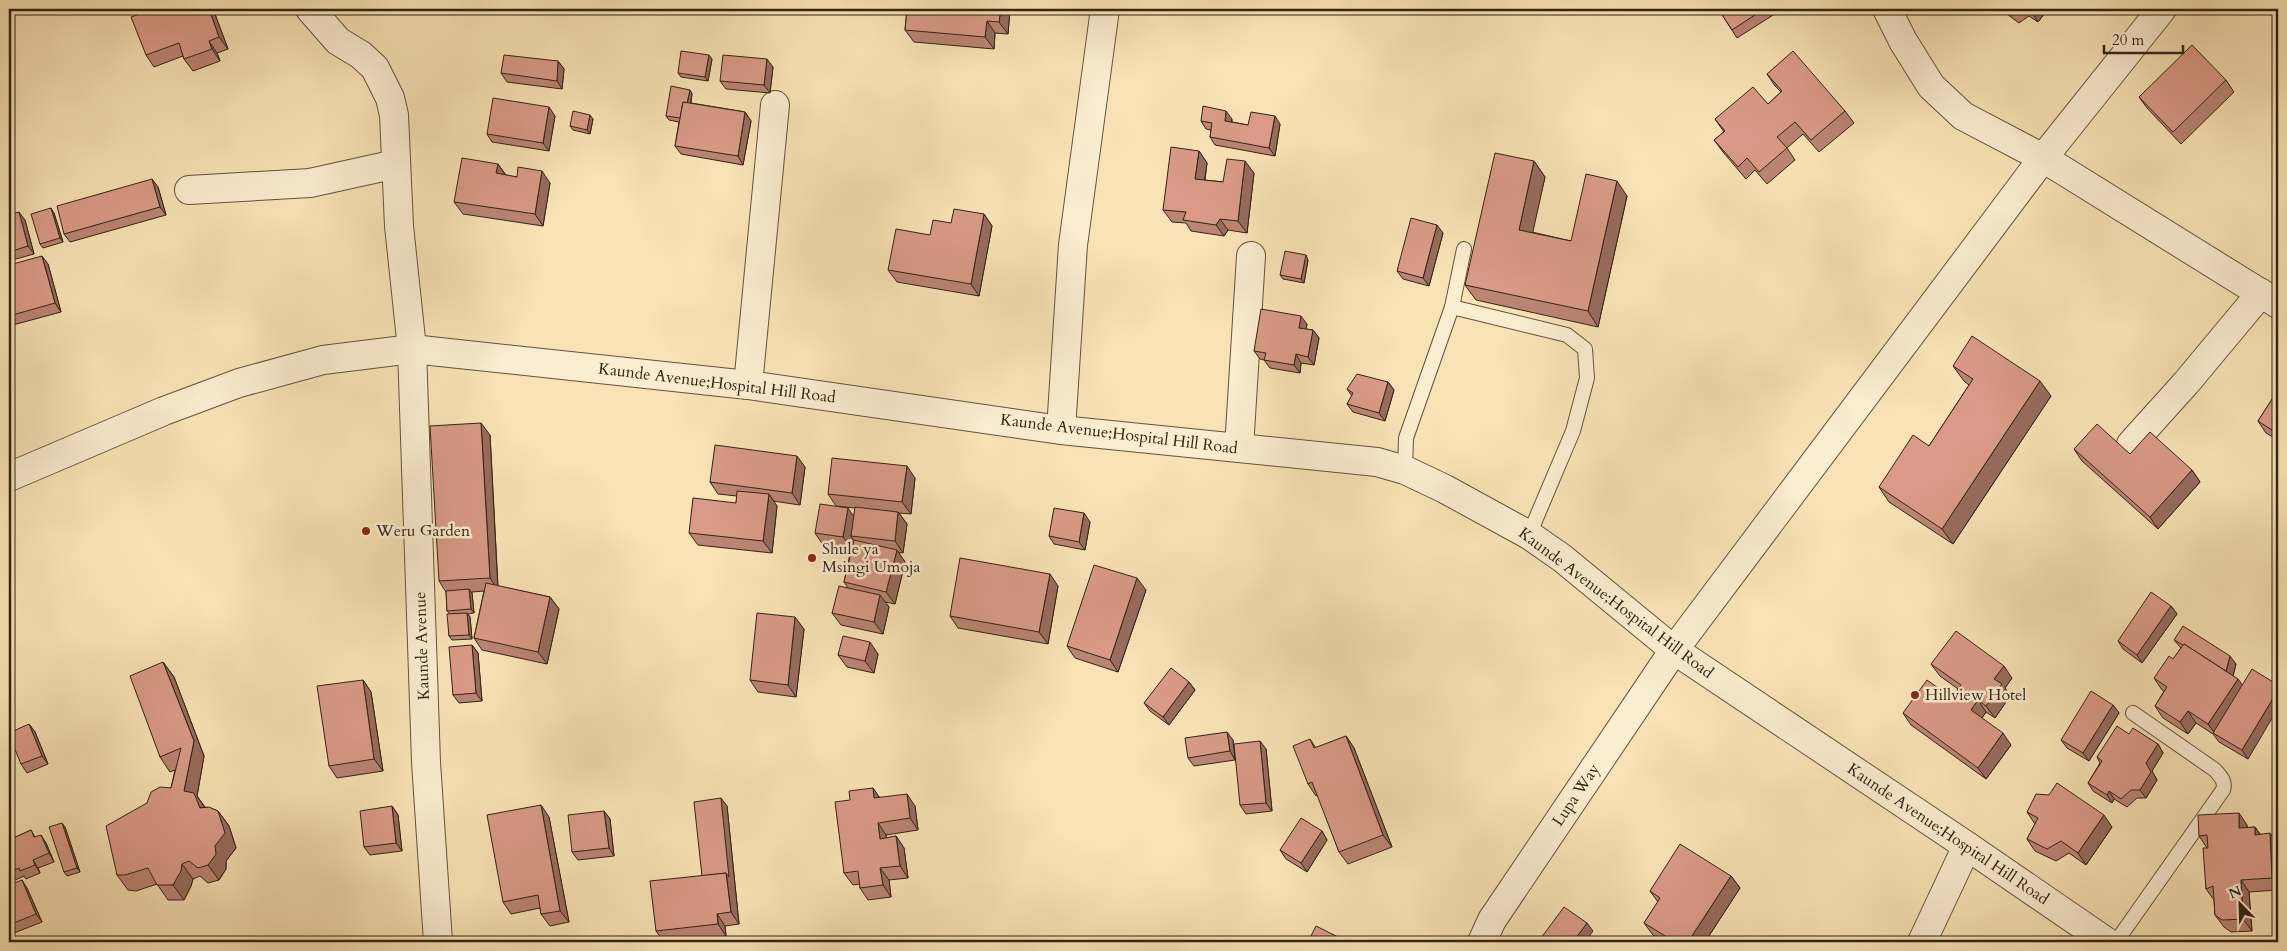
<svg xmlns="http://www.w3.org/2000/svg" width="2287" height="951" font-family="Cardo,serif">
  <rect width="100%" height="100%" fill="#f9e3b6"/>
  <filter id="stains"><feTurbulence type="fractalNoise" baseFrequency=".004" numOctaves="4"/><feColorMatrix values="0 0 0 0 .2 0 0 0 0 .09 0 0 0 0 .02 0 0 0 .5 -.17"/></filter>
  <radialGradient id="worn" r=".72"><stop offset=".6" stop-color="#630" stop-opacity="0"/><stop offset="1" stop-color="#630" stop-opacity=".3"/></radialGradient>
  <g fill="none" stroke-linecap="round" stroke-linejoin="round">
    <!-- service casing -->
    <g stroke="#64533c" stroke-width="16">
      <g id="service">
        <polyline points="1452,307 1567,335 1585,349 1587,378 1573,431 1529,535"/>
        <polyline points="1405,470 1406,438 1452,307 1464,249"/>
        <path d="M2116 942 2223 790C2226 781 2220 776 2215 770L2133 713"/>
      </g>
    </g>
    <!-- minor casing -->
    <g stroke="#64533c" stroke-width="30">
      <g id="minor">
        <polyline points="310,9 338,41 361,55 375,68 390,98 394,115 399,226 412,349 426,762 438,942"/>
        <polyline points="1887,9 1903,41 1931,86 1963,116 2043,158 2278,304"/>
        <polyline points="189,190 310,183 396,164"/>
        <polyline points="748,385 775,105"/>
        <polyline points="1061,430 1073,245 1105,9"/>
        <polyline points="2131,444 2186,383 2261,293"/>
        <polyline points="1239,448 1251,256"/>
        <polyline points="9,477 164,411 239,383 323,360 412,349 748,385 1061,430 1377,462 1405,470 1445,489 1529,535 1562,558 1674,650 1967,846 2107,942"/>
        <polyline points="1482,942 1492,920 1674,650 2043,158 2162,9"/>
        <polyline points="1922,942 1967,846"/>
      </g>
    </g>
    <!-- service -->
    <use href="#service" stroke="#fbedd0" stroke-width="14"/>
    <!-- minor -->
    <use href="#minor" stroke="#fbedd0" stroke-width="28"/>
  </g>
  <!-- wall -->
  <g fill="#bb8574" stroke="#332314">
    <polygon points="213,9 228,49 217,53 220,61 193,71 184,59 183,56 154,67 146,55"/>
    <polygon points="907,9 1010,9 1008,34 995,33 994,49 914,42 905,30"/>
    <polygon points="1728,9 1780,9 1781,10 1737,38 1721,13"/>
    <polygon points="2001,9 2048,9 2038,22 2029,16 2019,23 2003,11"/>
    <polygon points="712,59 708,81 681,77 678,73"/>
    <polygon points="558,61 564,69 562,89 507,82 501,73"/>
    <polygon points="773,67 770,93 726,89 720,81"/>
    <polygon points="1767,74 1845,111 1854,123 1819,152 1803,134 1787,148 1795,160 1767,184 1755,170 1746,179 1723,152 1714,140 1724,132 1715,119 1768,104 1781,92 1775,86"/>
    <polygon points="2226,80 2234,92 2181,144 2147,108 2139,97"/>
    <polygon points="690,90 692,94 691,103 745,112 751,121 743,165 681,154 675,146 679,122 669,120 666,116"/>
    <polygon points="555,116 549,151 492,142 487,134"/>
    <polygon points="593,119 590,134 573,130 570,126"/>
    <polygon points="1232,119 1232,122 1248,125 1280,124 1275,156 1215,145 1210,137 1211,130 1206,129 1201,121"/>
    <polygon points="1199,151 1207,163 1205,180 1223,182 1254,173 1247,233 1228,230 1224,236 1191,231 1186,223 1172,222 1163,210"/>
    <polygon points="1534,161 1545,177 1532,232 1571,241 1627,196 1598,327 1476,300 1465,285"/>
    <polygon points="498,164 506,175 550,183 543,226 463,214 454,202"/>
    <polygon points="158,187 166,215 70,242 64,234"/>
    <polygon points="54,213 63,242 43,248 40,244"/>
    <polygon points="984,214 992,226 979,296 897,282 888,270 930,235 951,223"/>
    <polygon points="9,215 25,220 34,254 9,261"/>
    <polygon points="1443,233 1429,286 1403,279 1397,271"/>
    <polygon points="1308,260 1304,283 1283,279 1280,275"/>
    <polygon points="48,264 61,312 9,326 9,265"/>
    <polygon points="1307,324 1306,329 1313,330 1319,338 1314,365 1301,363 1300,373 1270,368 1264,360 1260,359 1254,351"/>
    <polygon points="1953,366 2051,396 1953,544 1889,502 1879,487 1929,446 1969,385 1964,381"/>
    <polygon points="1388,382 1394,390 1385,421 1353,412 1347,404 1352,396 1347,389"/>
    <polygon points="2278,390 2278,440 2266,433 2258,421"/>
    <polygon points="490,435 498,586 550,597 559,609 547,664 482,650 474,638 484,591 472,592 472,593 474,613 468,614 470,617 472,639 452,640 449,636 450,614 447,611 446,592 439,581"/>
    <polygon points="2074,449 2130,454 2192,470 2200,482 2158,529 2082,461"/>
    <polygon points="805,467 800,505 773,501 777,506 772,553 698,545 689,533 736,503 737,496 718,494 710,482"/>
    <polygon points="915,478 911,514 899,513 907,524 903,553 898,552 905,562 895,604 885,602 889,607 883,634 841,625 832,613 848,588 844,582 851,549 823,545 815,533 854,516 855,508 836,506 828,494"/>
    <polygon points="1090,522 1085,550 1054,544 1049,536"/>
    <polygon points="1058,586 1048,644 958,628 950,616"/>
    <polygon points="1146,590 1118,672 1075,658 1067,646"/>
    <polygon points="2171,606 2177,614 2142,663 2123,649 2118,641"/>
    <polygon points="804,629 796,697 758,692 750,680"/>
    <polygon points="2174,640 2236,664 2233,676 2248,759 2219,742 2213,734 2196,723 2188,734 2163,718 2155,706 2164,691 2162,690 2154,678 2173,659 2181,648"/>
    <polygon points="472,645 478,653 482,701 459,703 453,695"/>
    <polygon points="878,654 874,673 847,667 838,655"/>
    <polygon points="163,662 174,677 204,756 197,796 205,807 218,811 229,826 236,848 226,861 226,869 219,880 208,883 200,876 193,879 191,886 184,900 168,900 157,884 136,891 128,890 117,875 147,803 171,788 175,770 170,772 160,757"/>
    <polygon points="1931,664 2012,678 2005,688 2010,696 1995,718 1986,712 1982,718 2011,745 1986,779 1911,725 1903,713 1952,698 1958,689 1940,676"/>
    <polygon points="363,680 371,692 383,771 337,778 329,766"/>
    <polygon points="1189,682 1195,690 1169,725 1150,711 1144,703"/>
    <polygon points="2113,705 2119,713 2089,761 2067,748 2061,740"/>
    <polygon points="29,724 35,732 48,764 27,773 21,764"/>
    <polygon points="2129,734 2158,744 2163,753 2152,771 2157,780 2146,798 2137,798 2127,807 2114,799 2112,803 2093,791 2088,783 2100,763 2097,757"/>
    <polygon points="1346,736 1354,748 1392,847 1348,864 1339,852 1318,795 1316,796 1308,784 1310,739 1316,748"/>
    <polygon points="1233,740 1235,760 1194,766 1188,758"/>
    <polygon points="1266,749 1272,811 1246,814 1240,805"/>
    <polygon points="873,788 879,797 915,806 918,830 886,835 887,838 896,836 904,848 908,878 889,880 891,897 868,900 860,888 860,884 853,885 844,873 850,800"/>
    <polygon points="392,806 398,815 402,851 370,855 364,847"/>
    <polygon points="727,806 739,924 725,926 726,936 664,942 656,931 702,876"/>
    <polygon points="604,811 610,819 614,856 578,860 572,852"/>
    <polygon points="2027,812 2112,827 2086,865 2069,853 2056,861 2035,851 2027,839 2035,824"/>
    <polygon points="549,817 569,922 550,926 541,914 540,908 511,914 503,902"/>
    <polygon points="2247,825 2247,828 2255,827 2260,834 2278,845 2278,890 2249,892 2252,931 2231,932 2224,927 2215,915 2214,900 2206,889 2207,848 2199,836"/>
    <polygon points="65,827 80,872 67,876 64,872"/>
    <polygon points="31,830 35,837 46,843 54,862 38,868 40,873 26,879 24,876 11,882 9,878 9,840"/>
    <polygon points="1322,831 1327,840 1307,872 1286,859 1280,850"/>
    <polygon points="1731,876 1740,888 1705,942 1664,942 1653,935 1644,923 1658,902 1650,891"/>
    <polygon points="9,885 27,888 42,922 9,935"/>
  </g>
  <!-- shaded-wall -->
  <g fill="#986c5e" stroke="#332314">
    <polygon points="209,9 213,9 228,49 219,37"/>
    <polygon points="1001,9 1010,9 1008,34 999,22"/>
    <polygon points="2037,9 2048,9 2038,22 2033,14"/>
    <polygon points="987,21 995,33 994,49 985,37"/>
    <polygon points="209,41 217,53 220,61 212,49"/>
    <polygon points="709,55 712,59 708,81 705,77"/>
    <polygon points="767,59 773,67 770,93 764,85"/>
    <polygon points="558,61 564,69 562,89 557,81"/>
    <polygon points="690,90 692,94 687,123 684,119"/>
    <polygon points="549,107 555,116 549,151 543,143"/>
    <polygon points="1226,111 1232,119 1230,129 1225,121"/>
    <polygon points="745,112 751,121 743,165 738,156"/>
    <polygon points="590,115 593,119 590,134 587,130"/>
    <polygon points="1275,116 1280,124 1275,156 1269,148"/>
    <polygon points="1199,151 1207,163 1203,191 1195,179"/>
    <polygon points="1245,161 1254,173 1247,233 1238,221"/>
    <polygon points="1534,161 1545,177 1530,245 1519,230"/>
    <polygon points="498,164 506,176 496,173"/>
    <polygon points="542,171 550,183 543,226 535,214"/>
    <polygon points="152,179 158,187 166,215 160,207"/>
    <polygon points="1617,181 1627,196 1598,327 1588,311"/>
    <polygon points="51,208 54,213 63,242 60,238"/>
    <polygon points="19,212 25,220 34,254 28,246"/>
    <polygon points="984,214 992,226 979,296 971,284"/>
    <polygon points="1220,219 1228,230 1224,236 1216,225"/>
    <polygon points="1437,225 1443,233 1429,286 1423,278"/>
    <polygon points="1306,255 1308,260 1304,283 1301,279"/>
    <polygon points="42,256 48,264 61,312 55,303"/>
    <polygon points="1301,316 1307,324 1305,336 1299,328"/>
    <polygon points="1313,330 1319,338 1314,365 1308,357"/>
    <polygon points="1296,354 1301,363 1300,373 1294,365"/>
    <polygon points="2040,381 2051,396 1953,544 1942,529"/>
    <polygon points="1388,382 1394,390 1385,421 1379,413"/>
    <polygon points="481,423 490,435 498,590 490,578"/>
    <polygon points="797,456 805,467 800,505 792,493"/>
    <polygon points="907,466 915,478 911,514 902,502"/>
    <polygon points="2192,470 2200,482 2158,529 2150,517"/>
    <polygon points="769,494 777,506 772,553 763,541"/>
    <polygon points="848,508 856,520 851,536 853,539 852,549 843,537"/>
    <polygon points="898,512 907,524 903,553 895,541"/>
    <polygon points="1084,513 1090,522 1085,550 1079,542"/>
    <polygon points="897,550 905,562 895,604 886,592"/>
    <polygon points="1050,574 1058,586 1048,644 1039,632"/>
    <polygon points="1137,578 1146,590 1118,672 1110,660"/>
    <polygon points="469,589 472,593 474,613 471,609"/>
    <polygon points="880,595 889,607 883,634 874,622"/>
    <polygon points="550,597 559,609 547,664 538,652"/>
    <polygon points="2171,606 2177,614 2142,663 2137,655"/>
    <polygon points="467,613 470,617 472,639 469,635"/>
    <polygon points="795,617 804,629 796,697 788,685"/>
    <polygon points="870,642 878,654 874,673 865,661"/>
    <polygon points="472,645 478,653 482,701 476,693"/>
    <polygon points="2230,656 2236,664 2232,680 2226,672"/>
    <polygon points="163,662 174,677 204,756 197,796 205,808 195,807 184,791 194,741"/>
    <polygon points="2004,666 2012,678 2005,688 2010,696 1995,718 1986,706 1994,679"/>
    <polygon points="2238,679 2247,691 2217,736 2208,724"/>
    <polygon points="363,680 371,692 383,771 374,759"/>
    <polygon points="1189,682 1195,690 1169,725 1163,717"/>
    <polygon points="2278,690 2278,708 2248,759 2242,750"/>
    <polygon points="1978,700 1986,712 1979,722 1971,710"/>
    <polygon points="2113,705 2119,713 2089,761 2083,753"/>
    <polygon points="2188,711 2196,723 2188,734 2180,722"/>
    <polygon points="29,724 35,732 48,764 42,756"/>
    <polygon points="1227,732 1233,740 1235,760 1230,751"/>
    <polygon points="2003,733 2011,745 1986,779 1978,768"/>
    <polygon points="1346,736 1354,748 1392,847 1383,835"/>
    <polygon points="1260,741 1266,749 1272,811 1266,803"/>
    <polygon points="2158,744 2163,753 2152,771 2157,780 2146,798 2140,790 2146,763"/>
    <polygon points="873,788 881,800 874,798"/>
    <polygon points="2109,791 2114,799 2112,803 2107,795"/>
    <polygon points="907,794 915,806 918,830 910,818"/>
    <polygon points="721,798 727,806 739,924 731,912 726,873"/>
    <polygon points="541,805 549,817 569,922 560,911"/>
    <polygon points="392,806 398,815 402,851 396,843"/>
    <polygon points="218,811 229,826 236,848 226,861 226,869 219,880 208,865 215,846"/>
    <polygon points="604,811 610,819 614,856 609,848"/>
    <polygon points="2239,813 2247,825 2248,840 2239,828"/>
    <polygon points="2104,815 2112,827 2086,865 2078,853"/>
    <polygon points="62,823 65,827 80,872 77,868"/>
    <polygon points="878,823 886,835 888,850 880,839"/>
    <polygon points="2255,827 2263,839 2255,835"/>
    <polygon points="1322,831 1327,840 1307,872 1301,863"/>
    <polygon points="2270,833 2278,845 2278,887 2272,878"/>
    <polygon points="41,835 46,843 54,862 49,853"/>
    <polygon points="896,836 904,848 908,878 900,866"/>
    <polygon points="33,860 38,868 40,873 35,865"/>
    <polygon points="182,864 193,879 191,886 184,900 173,885"/>
    <polygon points="880,868 889,880 891,897 883,885"/>
    <polygon points="1731,876 1740,888 1705,942 1688,942"/>
    <polygon points="22,880 27,888 42,922 36,914"/>
    <polygon points="2241,880 2249,892 2252,931 2243,919"/>
    <polygon points="717,914 725,926 726,936 718,924"/>
    <polygon points="1587,923 1593,931 1585,942 1573,942"/>
  </g>
  <!-- building -->
  <g fill="#d99b87" stroke="#332314">
    <polygon points="153,9 209,9 219,37 209,41 212,49 184,59 179,43 146,55 131,17"/>
    <polygon points="907,9 1001,9 999,22 987,21 985,37 905,30"/>
    <polygon points="1728,9 1764,9 1732,30 1721,13"/>
    <polygon points="2005,9 2022,9 2013,15"/>
    <polygon points="2025,9 2037,9 2033,14"/>
    <polygon points="2192,45 2226,80 2173,132 2139,97"/>
    <polygon points="681,51 709,55 705,77 678,73"/>
    <polygon points="1793,51 1845,111 1811,140 1795,122 1777,137 1787,148 1759,172 1747,158 1738,167 1714,140 1725,131 1715,119 1753,87 1768,104 1782,91 1767,74"/>
    <polygon points="504,55 558,61 557,81 501,73"/>
    <polygon points="723,55 767,59 764,85 720,81"/>
    <polygon points="671,86 690,90 687,103 683,102 680,118 666,116"/>
    <polygon points="493,98 549,107 543,143 487,134"/>
    <polygon points="683,102 745,112 738,156 675,146"/>
    <polygon points="1203,106 1226,111 1225,121 1248,125 1251,112 1275,116 1269,148 1210,137 1212,123 1201,121"/>
    <polygon points="573,111 590,115 587,130 570,126"/>
    <polygon points="1171,147 1199,151 1195,179 1223,182 1227,159 1245,161 1238,221 1220,219 1216,225 1183,220 1186,212 1163,210"/>
    <polygon points="1495,153 1534,161 1519,230 1571,241 1586,174 1617,181 1588,311 1465,285"/>
    <polygon points="462,158 498,164 496,173 517,177 518,167 542,171 535,214 454,202"/>
    <polygon points="152,179 160,207 64,234 57,206"/>
    <polygon points="51,208 60,238 40,244 31,214"/>
    <polygon points="954,209 984,214 971,284 888,270 896,229 930,235 933,220 951,223"/>
    <polygon points="19,212 28,246 9,252 9,215"/>
    <polygon points="1411,218 1437,225 1423,278 1397,271"/>
    <polygon points="1285,251 1306,255 1301,279 1280,275"/>
    <polygon points="42,256 55,303 9,316 9,265"/>
    <polygon points="1261,309 1301,316 1299,328 1313,330 1308,357 1296,354 1294,365 1264,360 1266,353 1254,351"/>
    <polygon points="1972,336 2040,381 1942,529 1879,487 1913,435 1929,446 1973,379 1953,366"/>
    <polygon points="1357,374 1388,382 1379,413 1347,404 1353,393 1347,389"/>
    <polygon points="2278,390 2278,434 2258,421"/>
    <polygon points="481,423 490,578 439,581 430,426"/>
    <polygon points="2097,424 2130,454 2150,432 2192,470 2150,517 2074,449"/>
    <polygon points="715,445 797,456 792,493 710,482"/>
    <polygon points="832,458 907,466 902,502 828,494"/>
    <polygon points="737,491 769,494 763,541 689,533 693,498 736,503"/>
    <polygon points="820,504 848,508 843,537 815,533"/>
    <polygon points="855,507 898,512 895,541 851,536"/>
    <polygon points="1054,508 1084,513 1079,542 1049,536"/>
    <polygon points="854,540 897,550 886,592 844,582"/>
    <polygon points="960,558 1050,574 1039,632 950,616"/>
    <polygon points="1094,565 1137,578 1110,660 1067,646"/>
    <polygon points="486,583 550,597 538,652 474,638"/>
    <polygon points="839,586 880,595 874,622 832,613"/>
    <polygon points="469,589 471,609 447,611 446,591"/>
    <polygon points="2151,592 2171,606 2137,655 2118,641"/>
    <polygon points="467,613 469,635 449,636 447,614"/>
    <polygon points="757,613 795,617 788,685 750,680"/>
    <polygon points="2183,626 2230,656 2226,671 2184,644 2183,645 2174,640"/>
    <polygon points="1956,631 2004,666 1994,679 2002,684 1986,706 1978,700 1971,710 2003,733 1978,768 1903,713 1927,680 1952,698 1961,685 1931,664"/>
    <polygon points="843,636 870,642 865,661 838,655"/>
    <polygon points="2184,644 2238,679 2208,724 2188,711 2180,722 2155,706 2167,687 2154,678 2169,656 2173,659"/>
    <polygon points="472,645 476,693 453,695 449,647"/>
    <polygon points="163,662 194,741 184,791 194,793 200,808 209,807 218,811 225,833 215,846 216,854 208,865 198,868 189,861 182,864 181,871 173,885 157,885 148,868 125,875 117,875 106,826 147,803 151,792 160,787 171,788 181,748 160,757 130,676"/>
    <polygon points="1171,668 1189,682 1163,717 1144,703"/>
    <polygon points="2252,669 2278,685 2278,690 2242,750 2213,733"/>
    <polygon points="363,680 374,759 329,766 317,686"/>
    <polygon points="2091,691 2113,705 2083,753 2061,740"/>
    <polygon points="29,724 42,756 21,764 9,735 9,733"/>
    <polygon points="2117,726 2129,734 2133,728 2158,744 2146,763 2151,772 2140,790 2131,790 2121,799 2109,791 2107,795 2088,783 2102,761 2097,757"/>
    <polygon points="1227,732 1230,751 1188,758 1185,738"/>
    <polygon points="1346,736 1383,835 1339,852 1312,782 1308,784 1293,746 1310,739 1314,748"/>
    <polygon points="1260,741 1266,803 1240,805 1234,744"/>
    <polygon points="2057,783 2104,815 2078,853 2061,841 2047,849 2027,839 2038,818 2027,812 2036,794 2049,795"/>
    <polygon points="873,788 874,798 907,794 910,818 878,823 880,839 896,836 900,866 880,868 883,885 860,888 858,871 844,873 835,802 850,800 849,791"/>
    <polygon points="721,798 729,877 726,873 702,876 694,802"/>
    <polygon points="541,805 560,911 541,914 538,895 503,902 487,815"/>
    <polygon points="392,806 396,843 364,847 360,811"/>
    <polygon points="604,811 609,848 572,852 568,815"/>
    <polygon points="2239,813 2239,828 2255,827 2255,835 2270,833 2272,878 2241,880 2243,919 2222,920 2215,915 2213,886 2206,889 2203,848 2208,848 2207,835 2199,836 2198,815"/>
    <polygon points="1301,818 1322,831 1301,863 1280,850"/>
    <polygon points="62,823 77,868 64,872 49,827"/>
    <polygon points="31,830 34,837 41,835 49,853 33,860 35,865 20,871 19,868 9,872 9,840"/>
    <polygon points="1680,844 1731,876 1688,942 1675,942 1644,923 1660,898 1650,891"/>
    <polygon points="726,873 731,912 717,914 718,924 656,931 650,881"/>
    <polygon points="22,880 36,914 9,925 9,885"/>
    <polygon points="1564,907 1587,923 1573,942 1538,942"/>
    <polygon points="1316,926 1348,942 1308,942"/>
  </g>
  <!-- markers -->
  <g fill="#8f2418" stroke="#fbedd0" stroke-width="2">
    <circle cx="366" cy="531" r="5"/>
    <circle cx="812" cy="558" r="5"/>
    <circle cx="1915" cy="695" r="5"/>
  </g>
  <g text-anchor="middle" dominant-baseline="central" stroke-width="5" stroke-linejoin="round" paint-order="stroke">
    <!-- street labels -->
    <g font-size="16" fill="#332314" stroke="#fbedd0">
      <text transform="translate(717 383) rotate(7)">Kaunde Avenue;Hospital Hill Road</text>
      <text transform="translate(1119 434) rotate(7)">Kaunde Avenue;Hospital Hill Road</text>
      <text transform="translate(1616 603) rotate(37)">Kaunde Avenue;Hospital Hill Road</text>
      <text transform="translate(422 646) rotate(-92)">Kaunde Avenue</text>
      <text transform="translate(1576 795) rotate(-56)">Lupa Way</text>
      <text transform="translate(1948 834) rotate(34)">Kaunde Avenue;Hospital Hill Road</text>
    </g>
    <!-- poi labels -->
    <g font-size="16" fill="#332314" stroke="#fbedd0" text-anchor="start">
      <text x="376" y="531">Weru Garden</text>
      <text x="822" y="549">Shule ya<tspan x="822" dy="18">Msingi Umoja</tspan></text>
      <text x="1925" y="695">Hillview Hotel</text>
    </g>
  </g>
  <!-- margin -->
  <rect width="2287" height="951" fill="none" stroke="#f9e3b6" stroke-width="30"/>
  <rect x="10" y="10" width="2267" height="931" fill="none" stroke="#332314" stroke-width="2.5"/>
  <rect x="15" y="15" width="2257" height="921" fill="none" stroke="#332314"/>
  <!-- north arrow -->
  <g transform="translate(2240 904) rotate(337)" stroke="#fbedd0" stroke-width="4" paint-order="stroke">
  <path d="M0-4L9 19L0 12L-9 19Z" fill="#332314"/>
  <text y="-8" font-size="14" font-weight="bold" text-anchor="middle" fill="#332314">N</text>
  </g>
  <!-- scale -->
  <path d="M2104 45v8h79v-8" fill="none" stroke="#332314" stroke-width="2.5"/>
  <text x="2112" y="45" font-size="15" fill="#332314" stroke="#fbedd0" stroke-width="4" paint-order="stroke">20 m</text>
  <rect width="100%" height="100%" filter="url(#stains)"/>
  <rect width="100%" height="100%" fill="url(#worn)"/>
</svg>
